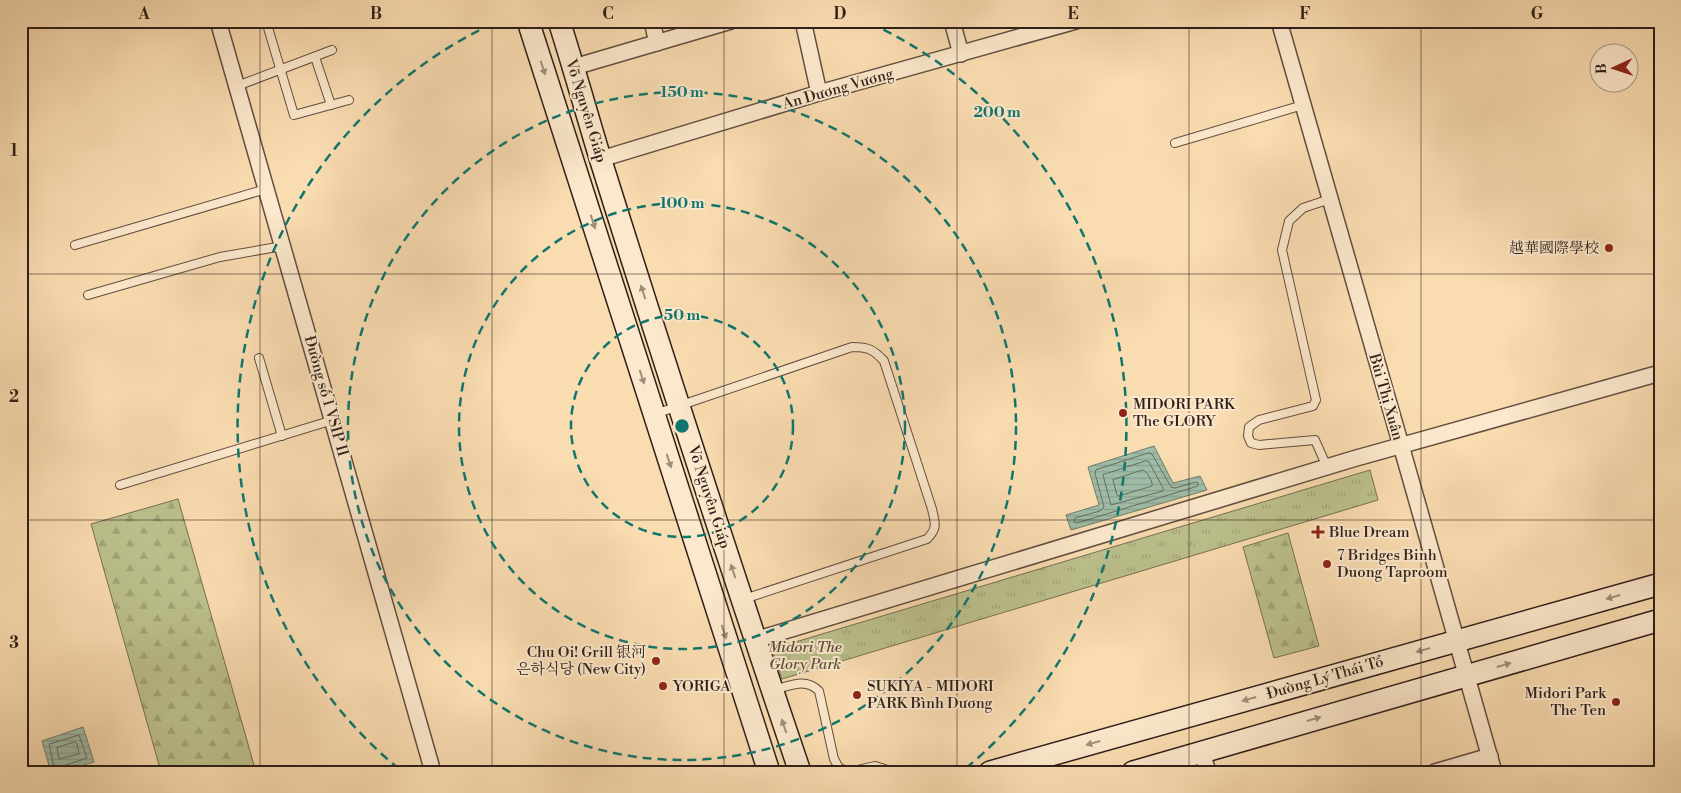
<svg xmlns="http://www.w3.org/2000/svg" width="1681" height="793" font-family="'Libre Bodoni','Noto Serif SC','Noto Serif KR',serif">
  <defs>
    <pattern id="grass-tufts" width="24" height="20" patternUnits="userSpaceOnUse" patternTransform="scale(1.25)"><rect width="24" height="20" fill="#bcc18d"/><path d="M3 7l-1-3M5 7V3M7 7l1-3M15 17l-1-3M17 17v-4M19 17l1-3" fill="none" stroke="#a2a579"/></pattern>
    <pattern id="forest-firs" width="22" height="20" patternUnits="userSpaceOnUse" patternTransform="scale(1.25)"><rect width="22" height="20" fill="#bcc18d"/><path d="M5 1l3.5 6h-7zM16 11l3.5 6h-7z" fill="#a2a579"/></pattern>
    <pattern id="water-rules" width="6" height="5" patternUnits="userSpaceOnUse" patternTransform="scale(1.25)"><rect width="6" height="5" fill="#9fbca7"/><path d="M0 2.5h6" fill="none" stroke="#89a18f"/></pattern>
  </defs>
  <rect width="100%" height="100%" fill="#fadcb1"/>
  <filter id="stains"><feTurbulence type="fractalNoise" baseFrequency=".004" numOctaves="4"/><feColorMatrix values="0 0 0 0 .2 0 0 0 0 .09 0 0 0 0 .02 0 0 0 .5 -.17"/></filter>
  <radialGradient id="worn" r=".72"><stop offset=".6" stop-color="#630" stop-opacity="0"/><stop offset="1" stop-color="#630" stop-opacity=".3"/></radialGradient>
  <!-- grass -->
  <polygon fill="url(#grass-tufts)" stroke="#757054" points="1370,470 1378,500 782,679 772,649"/>
  <!-- forest -->
  <g fill="url(#forest-firs)" stroke="#757054">
    <polygon points="178,499 256,772 161,772 91,524"/>
    <polygon points="1288,533 1319,646 1274,658 1243,547"/>
  </g>
  <!-- water -->
  <g fill="url(#water-rules)" stroke="#727d6f">
    <polygon points="1154,446 1173,483 1200,476 1207,490 1071,530 1066,515 1099,505 1088,467"/>
    <polygon points="83,727 94,762 60,772 51,772 42,741"/>
  </g>
  <g fill="none" stroke-linecap="round" stroke-linejoin="round">
    <!-- shore -->
    <g stroke="#666e60" stroke-width="1">
      <polygon points="1149,453 1152,454 1171,487 1175,488 1196,482 1198,483 1198,486 1077,523 1074,522 1075,518 1100,511 1104,507 1095,473 1096,470"/>
      <polygon points="1146,461 1149,462 1163,488 1163,491 1111,505 1103,475"/>
      <path d="M1143 470C1147 471 1153 482 1152 486L1119 496 1117 495 1113 480Z"/>
      <polygon points="75,742 77,744 79,754 59,759 57,748"/>
      <polyline points="55,772 49,744 79,735 87,758 66,765 63,772"/>
    </g>
    <!-- lane casing -->
    <g stroke="#614e40" stroke-width="10">
      <g id="lane">
        <polyline points="266,21 294,115 349,100"/>
        <polyline points="315,57 331,105"/>
        <polyline points="237,86 332,50"/>
        <polyline points="1175,143 1303,105"/>
        <polyline points="75,245 266,189"/>
        <polyline points="88,295 220,257 283,246"/>
        <polyline points="259,358 282,436"/>
        <path d="M655 414 852 347C868 347 873 349 884 361L932 509C935 523 938 528 927 539L744 599"/>
        <polyline points="1327,467 1315,440 1259,445 1251,443 1248,436 1249,427 1259,420 1313,406 1316,400 1282,250 1289,221 1303,208 1330,199"/>
        <polyline points="120,485 333,420"/>
        <path d="M773 690C790 686 805 677 819 691L834 759 839 768 849 772"/>
        <polyline points="849,772 875,766 885,769 886,772"/>
      </g>
    </g>
    <!-- street casing -->
    <g stroke="#614e40" stroke-width="18">
      <g id="street">
        <polyline points="218,21 433,772"/>
        <polyline points="652,21 657,43"/>
        <polyline points="803,21 819,93"/>
        <polyline points="952,21 961,54"/>
        <path d="M1279 21C1350 272 1424 521 1494 772"/>
        <polyline points="574,67 731,21"/>
        <polyline points="601,159 819,93 1076,21"/>
        <polyline points="755,640 1353,459 1660,373"/>
        <polyline points="1202,752 1208,772"/>
        <polyline points="1435,772 1490,756"/>
      </g>
    </g>
    <!-- secondary casing -->
    <g stroke="#2e1f1a" stroke-width="24">
      <g id="secondary">
        <polyline points="528,21 769,772"/>
        <path d="M559 21C574 68 587 115 601 161 665 365 731 569 800 772"/>
        <polyline points="990,772 1660,584"/>
        <polyline points="1133,772 1660,620"/>
      </g>
    </g>
    <!-- lane -->
    <use href="#lane" stroke="#fce8cc" stroke-width="8"/>
    <!-- street -->
    <use href="#street" stroke="#fce8cc" stroke-width="15"/>
    <!-- secondary -->
    <use href="#secondary" stroke="#fce8cc" stroke-width="21"/>
  </g>
  <!-- one-way arrows -->
  <defs><path id="oneway-solid" d="M-6-.8H1V-3.2L6.5 0L1 3.2V.8H-6Z" transform="scale(1.25)"/></defs>
  <g fill="#9f8e7c">
    <use href="#oneway-solid" transform="translate(543 68) rotate(72)"/>
    <use href="#oneway-solid" transform="translate(593 222) rotate(72)"/>
    <use href="#oneway-solid" transform="translate(643 292) rotate(-108)"/>
    <use href="#oneway-solid" transform="translate(642 377) rotate(72)"/>
    <use href="#oneway-solid" transform="translate(669 461) rotate(72)"/>
    <use href="#oneway-solid" transform="translate(733 571) rotate(-108)"/>
    <use href="#oneway-solid" transform="translate(1613 597) rotate(164)"/>
    <use href="#oneway-solid" transform="translate(724 632) rotate(72)"/>
    <use href="#oneway-solid" transform="translate(1423 650) rotate(164)"/>
    <use href="#oneway-solid" transform="translate(1504 665) rotate(-16)"/>
    <use href="#oneway-solid" transform="translate(1249 699) rotate(164)"/>
    <use href="#oneway-solid" transform="translate(1314 719) rotate(-16)"/>
    <use href="#oneway-solid" transform="translate(784 726) rotate(-109)"/>
    <use href="#oneway-solid" transform="translate(1093 743) rotate(164)"/>
  </g>
  <!-- grid -->
  <path fill="none" stroke="#2e1f1a" stroke-width="1" stroke-opacity="0.55" d="M260 21V772M492 21V772M724 21V772M957 21V772M1189 21V772M1421 21V772M21 274H1660M21 520H1660"/>
  <!-- distance rings -->
  <g fill="none" stroke="#0f766e" stroke-width="2.5" stroke-dasharray="9 6">
    <circle cx="682" cy="426" r="111"/>
    <circle cx="682" cy="426" r="223"/>
    <circle cx="682" cy="426" r="334"/>
    <path d="M399 769A445 445 0 0 1 494 23M870 23A445 445 0 0 1 965 769"/>
  </g>
  <!-- markers -->
  <g fill="#8f2418" stroke="#fce8cc" stroke-width="2">
    <circle cx="1609" cy="248" r="5"/>
    <circle cx="1123" cy="413" r="5"/>
    <path d="M1315.5 524.5h5v5h5v5h-5v5h-5v-5h-5v-5h5z"/>
    <circle cx="1327" cy="564" r="5"/>
    <circle cx="656" cy="661" r="5"/>
    <circle cx="663" cy="686" r="5"/>
    <circle cx="857" cy="695" r="5"/>
    <circle cx="1616" cy="702" r="5"/>
  </g>
  <g text-anchor="middle" dominant-baseline="central" stroke-width="4" stroke-linejoin="round" paint-order="stroke">
    <!-- street labels -->
    <g font-size="15" fill="#2e1f1a" stroke="#fce8cc">
      <text transform="translate(838 89) rotate(-16)">An Dương Vương</text>
      <text transform="translate(586 111) rotate(73)">Võ Nguyên Giáp</text>
      <text transform="translate(326 396) rotate(74)">Đường số 1 VSIP II</text>
      <text transform="translate(1386 397) rotate(74)">Bùi Thị Xuân</text>
      <text transform="translate(709 497) rotate(72)">Võ Nguyên Giáp</text>
      <text transform="translate(1325 678) rotate(-16)">Đường Lý Thái Tổ</text>
    </g>
    <!-- poi labels -->
    <g font-size="15" fill="#2e1f1a" stroke="#fce8cc" text-anchor="start">
      <text x="1599" y="248" text-anchor="end">越華國際學校</text>
      <text x="1133" y="404">MIDORI PARK<tspan x="1133" dy="17">The GLORY</tspan></text>
      <text x="1329" y="532">Blue Dream</text>
      <text x="1337" y="555">7 Bridges Binh<tspan x="1337" dy="17">Duong Taproom</tspan></text>
      <text x="646" y="652" text-anchor="end">Chu Oi! Grill 银河<tspan x="646" dy="17">은하식당 (New City)</tspan></text>
      <text x="673" y="686">YORIGA</text>
      <text x="867" y="686">SUKIYA - MIDORI<tspan x="867" dy="17">PARK Bình Dương</tspan></text>
      <text x="1606" y="693" text-anchor="end">Midori Park<tspan x="1606" dy="17">The Ten</tspan></text>
    </g>
    <!-- park labels -->
    <g font-size="15" font-style="italic" fill="#59503c" stroke="#fce8cc">
      <text x="805" y="647">Midori The<tspan x="805" dy="17">Glory Park</tspan></text>
    </g>
  </g>
  <circle cx="682" cy="426" r="8" fill="#0f766e" stroke="#fce8cc" stroke-width="2.5"/>
  <g font-size="15" text-anchor="middle" font-weight="bold" fill="#0f766e" stroke="#fce8cc" stroke-width="4" stroke-linejoin="round" paint-order="stroke">
    <text x="682" y="97">150 m</text>
    <text x="997" y="117">200 m</text>
    <text x="682" y="208">100 m</text>
    <text x="682" y="320">50 m</text>
  </g>
  <!-- margin -->
  <rect width="1681" height="793" fill="none" stroke="#fadcb1" stroke-width="55"/>
  <!-- north arrow -->
  <g transform="translate(1614 68) rotate(267)"><circle r="24" fill="#fce8cc" stroke="#aa9885"/>
  <path d="M0-4L9 19L0 12L-9 19Z" fill="#8f2418"/>
  <text y="-8" font-size="14" font-weight="bold" text-anchor="middle" fill="#2e1f1a">B</text>
  </g>
  <rect x="28" y="28" width="1626" height="738" fill="none" stroke="#2e1f1a" stroke-width="2"/>
  <g font-size="16" text-anchor="middle" font-weight="bold" fill="#2e1f1a">
    <text x="144" y="19">A</text>
    <text x="376" y="19">B</text>
    <text x="608" y="19">C</text>
    <text x="840" y="19">D</text>
    <text x="1073" y="19">E</text>
    <text x="1305" y="19">F</text>
    <text x="1537" y="19">G</text>
    <text x="14" y="156">1</text>
    <text x="14" y="402">2</text>
    <text x="14" y="648">3</text>
  </g>
  <rect width="100%" height="100%" filter="url(#stains)"/>
  <rect width="100%" height="100%" fill="url(#worn)"/>
</svg>
